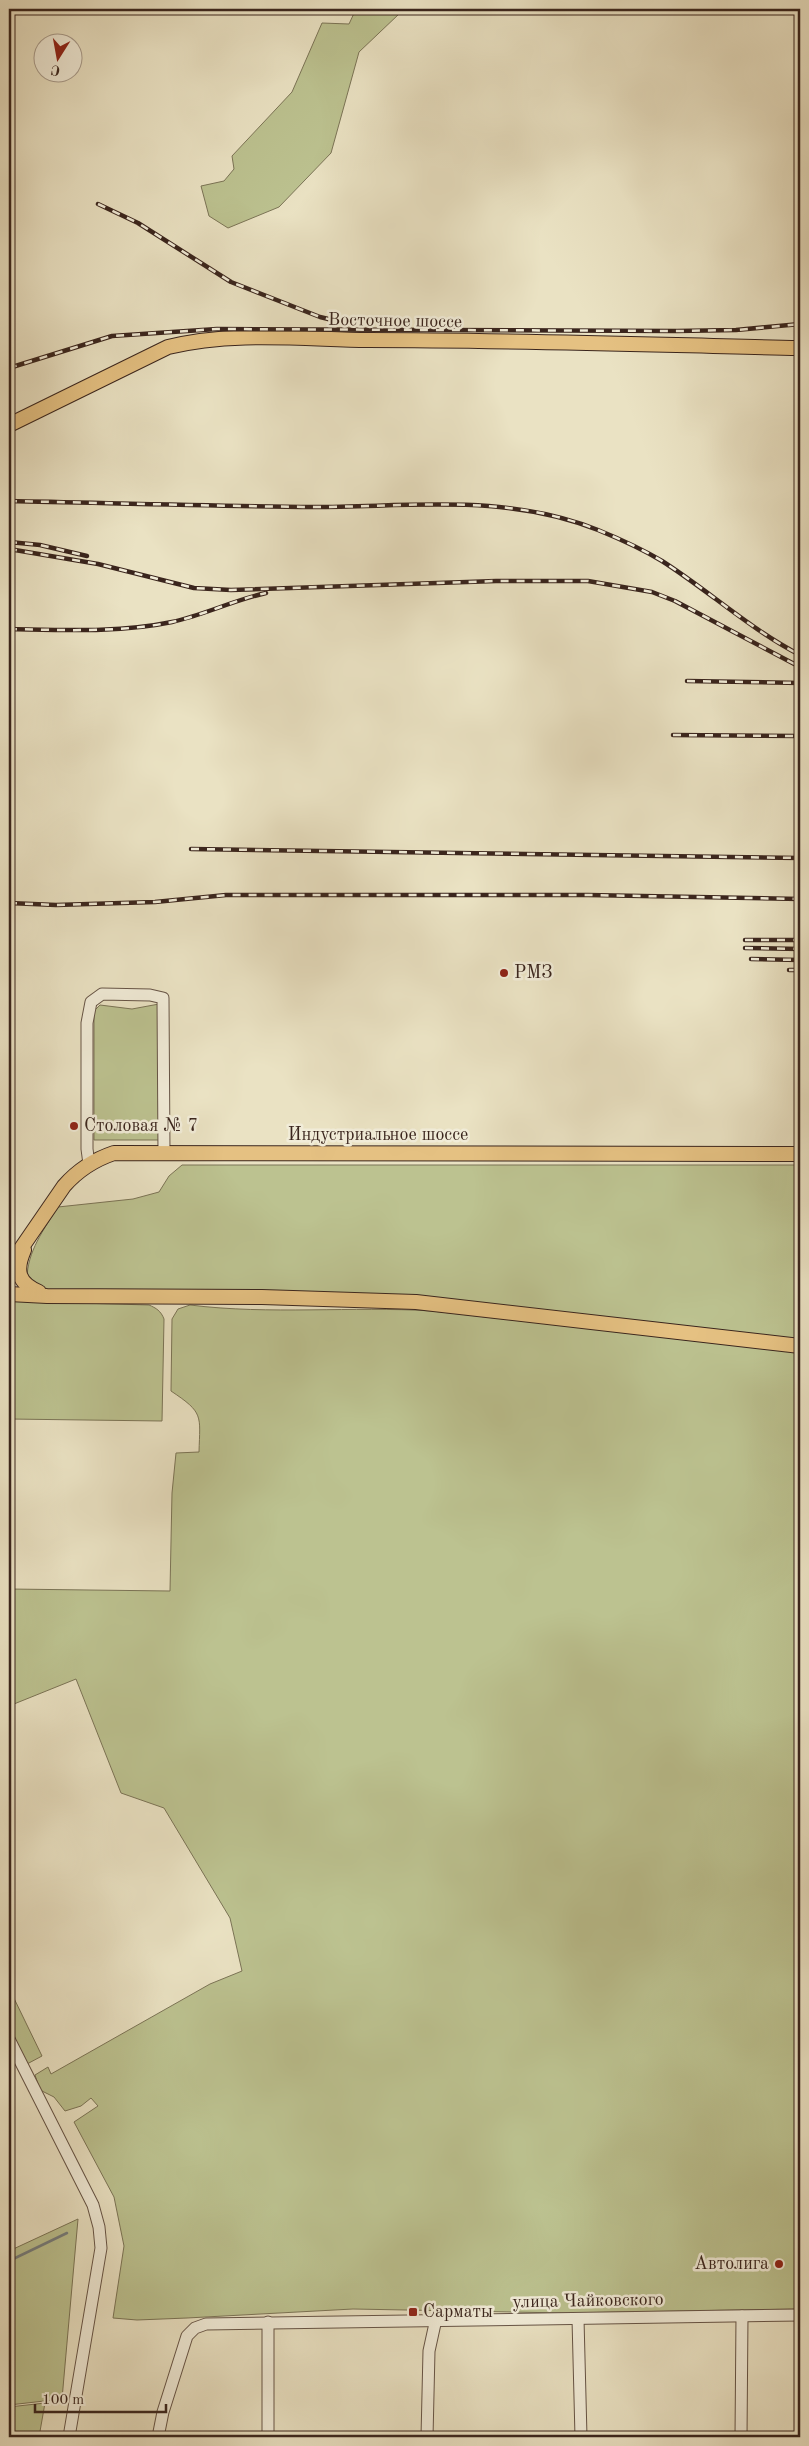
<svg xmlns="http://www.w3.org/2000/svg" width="809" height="2446" font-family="'Old Standard TT',serif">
  <rect width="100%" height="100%" fill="#eae2c3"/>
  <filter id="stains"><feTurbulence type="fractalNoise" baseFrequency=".004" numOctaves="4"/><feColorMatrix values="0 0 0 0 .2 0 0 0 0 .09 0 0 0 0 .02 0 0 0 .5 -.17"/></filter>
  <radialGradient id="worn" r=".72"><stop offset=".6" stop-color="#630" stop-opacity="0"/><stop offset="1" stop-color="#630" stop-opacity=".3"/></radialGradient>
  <!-- green -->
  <g fill="#bcc290" stroke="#7b7456">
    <polygon points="356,9 395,9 399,14 359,52 331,153 279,207 228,228 209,216 201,186 224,181 234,169 232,156 292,92 322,23 349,24"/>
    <polygon points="159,1004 159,1140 94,1140 94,1011 100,1005 132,1009"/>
    <path d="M182 1165H800V1341L423 1298 47 1291 27 1279C27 1252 44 1229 58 1207L133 1199 159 1192 169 1176Z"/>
    <path d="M9 1301 149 1305C156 1308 161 1311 164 1319L162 1421 9 1419Z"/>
    <path d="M190 1305C270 1315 352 1306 432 1311L800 1352V2309L564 2313 353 2309 187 2318 137 2320 113 2318 124 2246 114 2197 74 2122 98 2106 91 2098 81 2106 65 2111 54 2097 40 2090 35 2075 48 2067 51 2074 210 1984 242 1971 230 1918 164 1808 121 1793 76 1679 9 1706V1589L170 1591 172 1493 176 1453 199 1452C200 1415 204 1413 171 1391L172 1319 178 1309Z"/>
    <polygon points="9,1988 42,2056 27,2064 9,2027"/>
    <polygon points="78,2219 62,2399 9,2405 9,2251"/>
    <polygon points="45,2403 39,2437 9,2437 9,2407"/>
  </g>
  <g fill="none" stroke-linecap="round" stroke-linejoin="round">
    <!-- stream -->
    <polyline stroke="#767e7e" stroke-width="2.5" points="9,2261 67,2233"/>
    <!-- minor casing -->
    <g stroke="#665446" stroke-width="13">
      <g id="minor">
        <polyline points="89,1164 87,1149 87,1023 91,1002 102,994 150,995 163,998 164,1152"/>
        <polyline points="9,2039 93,2205 99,2227 101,2248 69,2437"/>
        <polyline points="578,2319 581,2437"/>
        <polyline points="158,2437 163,2412 187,2336 195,2328 206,2324 800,2315"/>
        <polyline points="268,2437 268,2322"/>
        <polyline points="427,2437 429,2351 436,2319"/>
        <polyline points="741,2437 742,2316"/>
      </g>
    </g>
    <!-- major casing -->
    <g stroke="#3a251d" stroke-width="16">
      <g id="major">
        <path d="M9 425 168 347C232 331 303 339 368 340 512 340 656 345 800 348"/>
        <path d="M24 1250C15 1271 18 1283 39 1292"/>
        <path d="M9 1266 64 1186C78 1170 93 1160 114 1153L800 1154"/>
        <polyline points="9,1294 47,1296 262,1297 416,1302 800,1346"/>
      </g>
    </g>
    <!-- minor -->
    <use href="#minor" stroke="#f1ecd8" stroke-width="11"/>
    <!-- major -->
    <use href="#major" stroke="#e5c182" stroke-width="14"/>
    <!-- rail casing -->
    <g stroke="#3a251d" stroke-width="4.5">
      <g id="rail">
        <polyline points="98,204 138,223 231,282 320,317 349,324"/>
        <polyline points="9,368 112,336 217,329 677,331 736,330 800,324"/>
        <path d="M9 501C110 503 212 506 314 507 412 507 505 493 598 530 620 539 642 549 662 561 709 591 750 629 800 655"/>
        <polyline points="9,542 40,545 87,556"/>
        <polyline points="9,549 98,564 194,588 231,590 496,581 588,581 652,592 675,601 800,667"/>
        <path d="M9 629C63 630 119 633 172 622 204 615 234 600 266 593"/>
        <polyline points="687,681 800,683"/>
        <polyline points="673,735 800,736"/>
        <polyline points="191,849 800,858"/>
        <polyline points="9,903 56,905 155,902 226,895 588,895 800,899"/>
        <polyline points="745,940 800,940"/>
        <polyline points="745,948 800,949"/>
        <polyline points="751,959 800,960"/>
        <polyline points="789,970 800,970"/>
      </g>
    </g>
    <!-- rail -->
    <use href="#rail" stroke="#f1ecd8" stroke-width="2.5" stroke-dasharray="8" stroke-linecap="butt"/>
  </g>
  <!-- markers -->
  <g fill="#8f2418" stroke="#f1ecd8" stroke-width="2">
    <circle cx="504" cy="973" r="5"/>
    <circle cx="74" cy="1126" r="5"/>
    <circle cx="779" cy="2264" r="5"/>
    <rect x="408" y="2307" width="10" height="10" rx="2.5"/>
  </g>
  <g text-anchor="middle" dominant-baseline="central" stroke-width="5" stroke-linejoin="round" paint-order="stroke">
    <!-- street labels -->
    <g font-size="18" fill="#3a251d" stroke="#f1ecd8">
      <text transform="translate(395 321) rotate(1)">Восточное шоссе</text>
      <text x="378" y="1135">Индустриальное шоссе</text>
      <text transform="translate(588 2301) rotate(-1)">улица Чайковского</text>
    </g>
    <!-- poi labels -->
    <g font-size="18" fill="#3a251d" stroke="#f1ecd8" text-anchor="start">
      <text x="514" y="973">РМЗ</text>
      <text x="84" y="1126">Столовая № 7</text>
      <text x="769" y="2264" text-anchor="end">Автолига</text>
      <text x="423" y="2312">Сарматы</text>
    </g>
  </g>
  <!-- margin -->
  <rect width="809" height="2446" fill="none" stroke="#eae2c3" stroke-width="30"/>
  <rect x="10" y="10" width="789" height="2426" fill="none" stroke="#3a251d" stroke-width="2.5"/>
  <rect x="15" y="15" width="779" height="2416" fill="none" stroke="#3a251d"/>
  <!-- north arrow -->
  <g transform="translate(58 58) rotate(191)"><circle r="24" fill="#f1ecd8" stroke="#a89c8d"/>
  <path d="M0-4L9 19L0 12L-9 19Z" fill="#8f2418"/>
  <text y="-8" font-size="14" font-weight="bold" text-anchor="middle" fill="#3a251d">С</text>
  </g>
  <!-- scale -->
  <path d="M35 2404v8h131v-8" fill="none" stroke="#3a251d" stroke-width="2.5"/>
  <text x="42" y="2404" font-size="15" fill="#3a251d" stroke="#f1ecd8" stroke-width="4" paint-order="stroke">100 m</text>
  <rect width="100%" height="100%" filter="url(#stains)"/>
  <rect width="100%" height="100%" fill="url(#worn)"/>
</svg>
